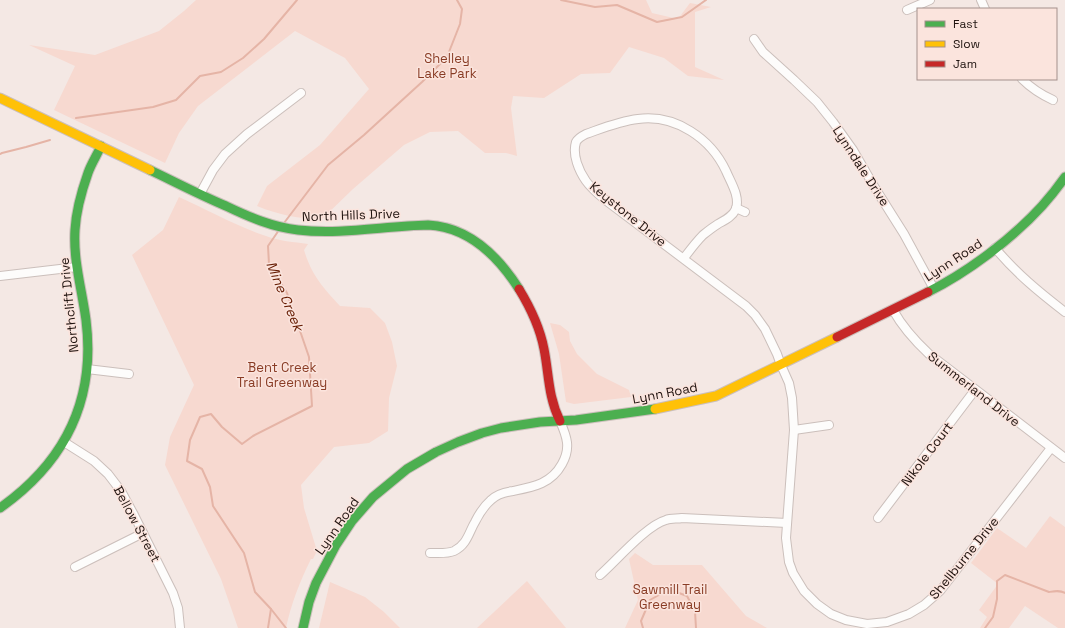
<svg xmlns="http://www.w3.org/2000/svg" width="1065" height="628" font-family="'Space Grotesk',sans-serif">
  <rect width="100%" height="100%" fill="#f4e8e4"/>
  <!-- green -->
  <g fill="#f7d9d0">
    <path d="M196 0H646L652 13 678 19 690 3 711 7 695 12V67L724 80 688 76 664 58 629 47 610 73 581 74 544 98 513 96 511 108 517 156 506 153H485L458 131 430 132 404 145 353 189 322 219C299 219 279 215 257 206L267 186 320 145 369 89 345 58 295 31 198 106 179 133 165 163 54 110 75 66 29 45 95 55 159 31 184 11Z"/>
    <path d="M179 197C208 210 236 226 266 236 279 241 294 242 308 244L304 250C312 276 322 286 340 306L370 308 385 323 392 342 397 366 389 398 388 431 369 443 334 447 301 485 304 508 317 551 313 559H311C300 581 291 604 286 628H238L221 579 165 465 170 437 194 385 132 255 163 230Z"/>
    <polygon points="550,323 560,325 569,332 570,341 577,354 597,374 629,390 631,397 574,404 566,402 559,354"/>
    <polygon points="1050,516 1065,527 1065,628 1058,628 1025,606 1009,628 980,628 987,617 979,610 998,584 971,563 997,528 1026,548"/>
    <polygon points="635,553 653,565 702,565 746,616 767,628 625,628 638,600 629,559"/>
    <polygon points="527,581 566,628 477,628"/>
    <polygon points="330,582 365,597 384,612 400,628 319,628"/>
  </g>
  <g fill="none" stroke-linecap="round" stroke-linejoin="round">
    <!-- stream -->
    <g stroke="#e5b4a6" stroke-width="2">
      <polyline points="561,0 595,7 617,5 657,22 682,17 706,0"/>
      <polyline points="76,118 153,107 176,100 200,76 221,72 243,58 264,39 297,0"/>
      <polyline points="0,154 2,153 26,147 50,140"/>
      <polyline points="284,223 328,165 364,135 422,82 447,57 460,24 462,9 457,0"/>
      <polyline points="279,230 268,246 269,264 287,293 309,357 312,406 253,436 242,444 222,427 211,414 200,417 190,440 187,461 202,469 210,487 213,506 244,553 255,592 271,609 286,628"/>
      <polyline points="268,628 271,609"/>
      <polyline points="643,628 641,621 650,600 666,591 679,593 687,596 695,611 696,628"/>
      <path d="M985 628 993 617 997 599V581L1005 575 1049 592C1055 591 1060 590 1065 593"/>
    </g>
    <!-- street casing -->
    <g stroke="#cbbfbb" stroke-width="10">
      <g id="street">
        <polyline points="981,0 985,9"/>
        <polyline points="907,10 930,0"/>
        <polyline points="754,39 763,52 794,80 817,102 833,122 853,150 875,188 904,234 934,289"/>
        <path d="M1022 79C1031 88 1042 95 1053 100"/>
        <polyline points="200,194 213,170 225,154 247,134 301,93"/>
        <polyline points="736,208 745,212"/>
        <path d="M995 248C1017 274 1039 292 1065 312"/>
        <path d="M684 258C690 250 696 242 703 235 708 231 713 227 718 224 725 220 732 217 736 209 740 196 731 183 726 171 711 139 676 114 638 119 620 121 603 128 586 134 582 136 578 138 576 142 572 155 579 171 586 181 591 188 598 194 604 199L746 306 755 315 765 329 777 354 781 365 789 383 792 398 794 430 786 538 789 562 793 573 804 591 817 604 831 614 846 620 867 624 887 622 909 614 924 605 940 591 1051 448"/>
        <polyline points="0,276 77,267"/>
        <path d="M893 310C903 328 914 340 929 354L1065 458"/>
        <polyline points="87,369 129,374"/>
        <polyline points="794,430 829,425"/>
        <polyline points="64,442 94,461 108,474 121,491 134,515 173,593 178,608 180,628"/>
        <polyline points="878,518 975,390"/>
        <path d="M430 553C438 553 447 554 454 551 467 545 469 532 475 522 479 514 484 506 491 500 497 494 505 492 513 491 533 487 551 484 562 464 571 448 567 437 560 421"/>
        <polyline points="75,567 143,533"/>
        <path d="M600 575C616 561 647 525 666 520 671 518 677 519 682 518L787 523"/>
      </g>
    </g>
    <!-- fast casing -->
    <g stroke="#cbbfbb" stroke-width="11">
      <g id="fast">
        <path d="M150 170C175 182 200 195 226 206 249 217 272 227 298 230 341 235 384 226 428 225 469 227 498 256 519 289"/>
        <path d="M928 292C968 272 1012 239 1042 206 1050 197 1058 187 1065 177"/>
        <path d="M0 508C65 462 96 400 86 320 82 290 73 260 75 230 76 212 82 190 88 173 91 164 97 155 101 146"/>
        <polyline points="303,628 309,602 316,583 336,545 352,521 373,497 407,469 436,452 458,442 482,433 501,428 540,422 576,420 655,409"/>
      </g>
    </g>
    <!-- slow casing -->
    <g stroke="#cbbfbb" stroke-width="11">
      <g id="slow">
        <polyline points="0,98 150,170"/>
        <polyline points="655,409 716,396 837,337"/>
      </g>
    </g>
    <!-- jam casing -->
    <g stroke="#cbbfbb" stroke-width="11">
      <g id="jam">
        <path d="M519 289C530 307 540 328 544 349 549 374 548 397 560 421"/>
        <polyline points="837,337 928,292"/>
      </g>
    </g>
    <!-- street -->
    <use href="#street" stroke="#fdfcfb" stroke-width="8"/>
    <!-- fast -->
    <use href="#fast" stroke="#4caf50" stroke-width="9"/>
    <!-- slow -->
    <use href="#slow" stroke="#ffc107" stroke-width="9"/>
    <!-- jam -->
    <use href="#jam" stroke="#c62828" stroke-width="9"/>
  </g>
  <g text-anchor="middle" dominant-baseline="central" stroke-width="3" stroke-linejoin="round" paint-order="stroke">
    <!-- park labels -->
    <g font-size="13" fill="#893c25" stroke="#fbe4dd">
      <text x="447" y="58">Shelley<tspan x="447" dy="15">Lake Park</tspan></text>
      <text x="282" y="367">Bent Creek<tspan x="282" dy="15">Trail Greenway</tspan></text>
      <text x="670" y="589">Sawmill Trail<tspan x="670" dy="15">Greenway</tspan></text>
    </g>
    <!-- street labels -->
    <g font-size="13" fill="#1f130f" stroke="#fbe4dd">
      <text transform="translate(861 166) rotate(57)">Lynndale Drive</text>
      <text transform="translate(628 214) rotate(39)">Keystone Drive</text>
      <text transform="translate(351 215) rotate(-2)">North Hills Drive</text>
      <text transform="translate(953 260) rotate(-33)">Lynn Road</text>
      <text transform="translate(69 305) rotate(-96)">Northclift Drive</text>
      <text transform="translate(974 389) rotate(38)">Summerland Drive</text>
      <text transform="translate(665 393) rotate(-11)">Lynn Road</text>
      <text transform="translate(927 454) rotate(-53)">Nikole Court</text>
      <text transform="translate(137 524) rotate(62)">Bellow Street</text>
      <text transform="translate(337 526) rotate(-55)">Lynn Road</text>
      <text transform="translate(964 558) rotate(-51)">Shellburne Drive</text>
    </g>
    <!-- water labels -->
    <g font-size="14" font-style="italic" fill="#661b02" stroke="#fbe4dd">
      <text transform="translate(285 296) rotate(67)">Mine Creek</text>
    </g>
  </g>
  <!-- legend -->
  <rect x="917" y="8" width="140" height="72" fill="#fbe4dd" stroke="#a3908b"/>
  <rect x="925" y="21" width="20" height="6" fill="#4caf50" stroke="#a3908b"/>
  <text x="953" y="28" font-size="12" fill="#1f130f">Fast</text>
  <rect x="925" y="41" width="20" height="6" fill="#ffc107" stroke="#a3908b"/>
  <text x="953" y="48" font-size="12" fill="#1f130f">Slow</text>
  <rect x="925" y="61" width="20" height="6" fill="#c62828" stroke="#a3908b"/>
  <text x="953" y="68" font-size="12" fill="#1f130f">Jam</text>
</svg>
